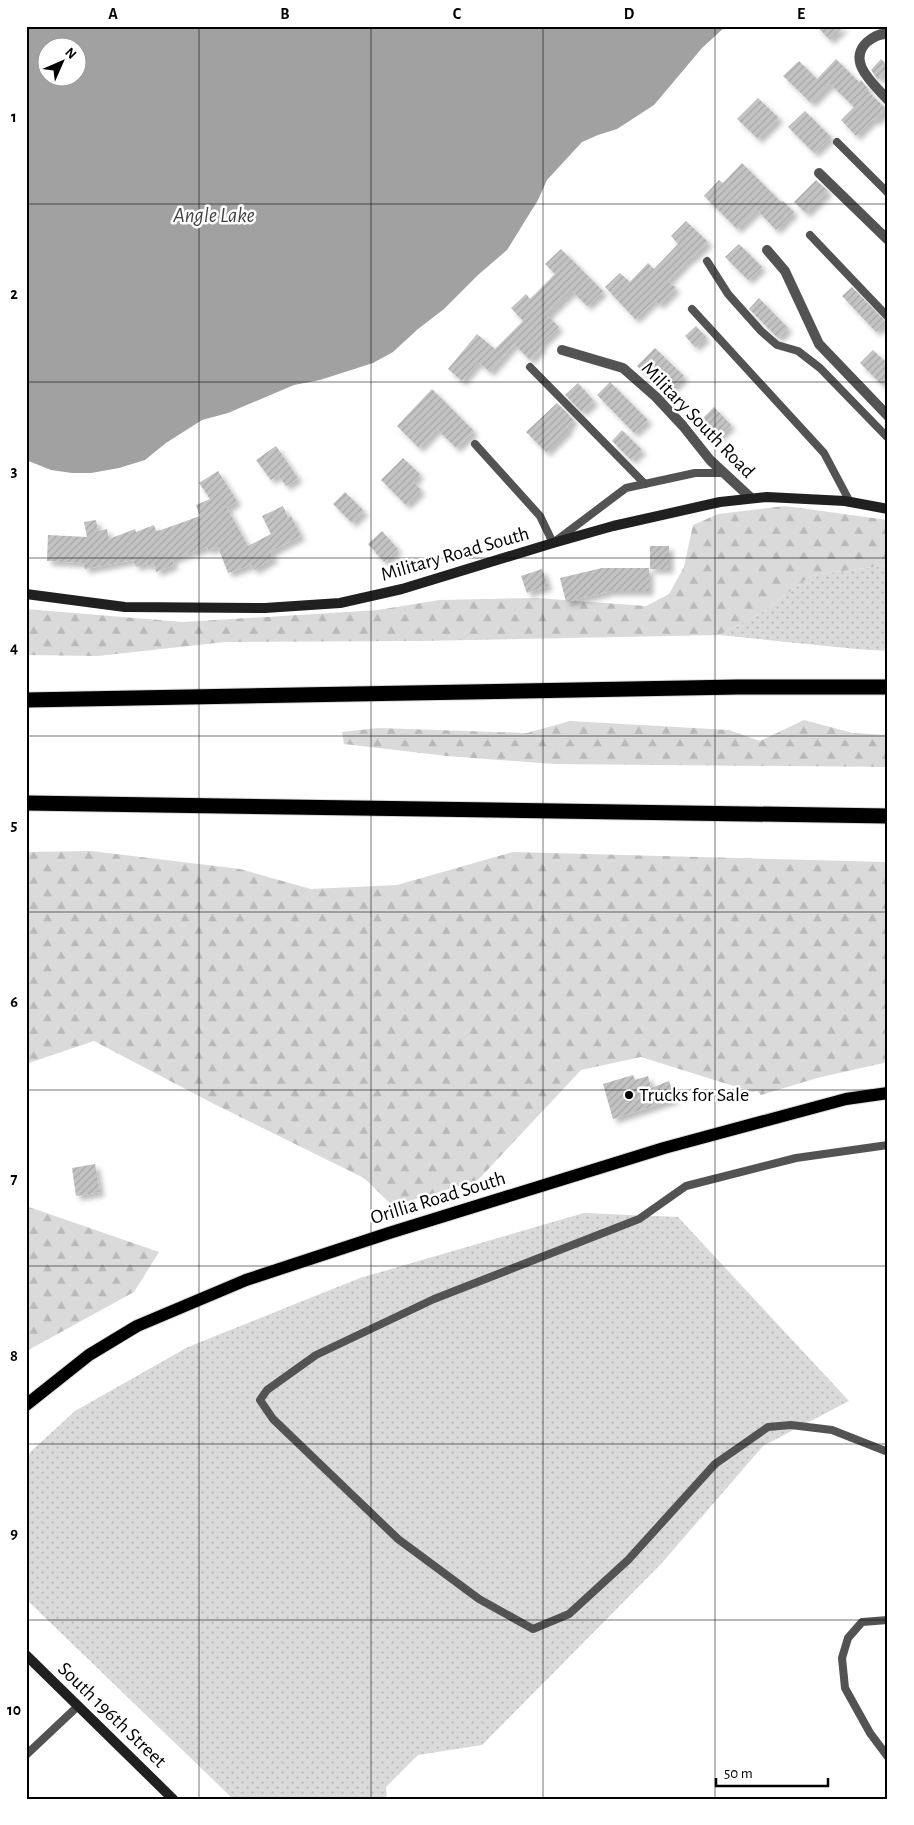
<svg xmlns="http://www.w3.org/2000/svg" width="914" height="1825" font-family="'Alegreya Sans',sans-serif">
  <defs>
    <pattern id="grass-dots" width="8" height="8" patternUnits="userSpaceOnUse" patternTransform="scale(1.25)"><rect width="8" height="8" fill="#dadada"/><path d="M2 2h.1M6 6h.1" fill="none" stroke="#b9b9b9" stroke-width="1.8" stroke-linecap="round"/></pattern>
    <pattern id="forest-firs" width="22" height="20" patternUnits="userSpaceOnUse" patternTransform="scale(1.25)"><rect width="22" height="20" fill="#dadada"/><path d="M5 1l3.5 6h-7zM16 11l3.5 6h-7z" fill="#b9b9b9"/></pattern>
    <pattern id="building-hatch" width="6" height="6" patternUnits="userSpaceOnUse" patternTransform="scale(1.25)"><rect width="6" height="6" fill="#c3c3c3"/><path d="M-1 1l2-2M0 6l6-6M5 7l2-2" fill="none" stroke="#a6a6a6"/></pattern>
    <filter id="shadow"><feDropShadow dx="4.5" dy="4.5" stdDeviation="2.5" flood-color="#0004"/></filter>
  </defs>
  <rect width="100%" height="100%" fill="#fff"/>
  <!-- grass -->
  <g fill="url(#grass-dots)">
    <polygon points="888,565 888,651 856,649 719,635 761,613 812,575"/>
    <polygon points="584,1213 678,1217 849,1401 763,1446 661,1564 482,1745 418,1755 386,1787 387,1799 233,1799 26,1599 26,1456 75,1411 188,1347 360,1278"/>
  </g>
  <!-- forest -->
  <g fill="url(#forest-firs)">
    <polygon points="785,506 888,520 888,565 812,575 761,613 719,635 418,641 225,642 98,656 26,655 26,609 183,622 378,610 439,600 537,598 646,606 669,594 684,567 693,525 718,514"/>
    <polygon points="804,720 853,733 888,735 888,767 555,764 447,756 344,744 342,732 378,728 527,733 570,721 729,730 760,741"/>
    <polygon points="91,851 240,869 311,889 397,885 513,852 888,862 888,1062 817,1078 761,1095 757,1091 753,1092 641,1057 581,1070 478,1180 393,1206 364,1178 214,1104 94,1041 26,1064 26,852"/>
    <polygon points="26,1206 159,1252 134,1292 32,1348 26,1353"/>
  </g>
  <!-- water -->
  <path fill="#a1a1a1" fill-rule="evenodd" d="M26 26H726L702 48 654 105 617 129 598 135 582 142 547 180 538 200 507 250 478 275 444 309 418 329 393 352 373 363 320 380 294 385 228 413 202 420 166 443 145 460 119 468 91 473H72L51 470 26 460ZM48 48H78V78H48Z"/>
  <!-- building -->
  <g fill="url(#building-hatch)" filter="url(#shadow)">
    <polygon points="816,26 844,26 830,40"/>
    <polygon points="836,59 859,82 861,80 869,90 868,91 887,110 876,121 873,119 856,136 841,120 854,107 830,84 811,103 783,76 799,61 817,79"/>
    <polygon points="881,59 888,66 888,70 878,80 871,70"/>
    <polygon points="758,98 779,118 758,139 737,119"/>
    <polygon points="805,111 831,137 814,153 788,127"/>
    <polygon points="742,163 781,202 783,201 794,212 776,230 757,210 737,229 704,196 719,180 723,183"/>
    <polygon points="816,180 828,191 806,213 794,202"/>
    <polygon points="686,221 708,242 692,258 691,257 668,281 676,288 659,305 655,300 635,319 605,287 620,273 630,282 648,263 654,269 678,244 671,236"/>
    <polygon points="739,244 762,267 748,280 725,257"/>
    <polygon points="561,249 603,291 587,306 572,291 547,315 559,327 540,345 542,347 530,360 514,344 490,372 478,362 462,381 448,369 477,334 495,349 523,321 511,308 526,294 530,299 555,274 545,264"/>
    <polygon points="852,287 886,322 876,332 842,296"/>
    <polygon points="759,298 788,328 778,338 749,309"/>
    <polygon points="696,326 706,337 695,347 685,336"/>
    <polygon points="655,348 684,376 665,395 637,366"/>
    <polygon points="873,350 888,364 888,379 882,385 860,363"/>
    <polygon points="610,382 648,420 634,433 597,395"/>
    <polygon points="578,383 594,401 582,412 565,395"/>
    <polygon points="432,389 474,431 456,448 437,429 419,448 397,426"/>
    <polygon points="557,403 574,420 567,427 569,429 546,452 526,432"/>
    <polygon points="714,407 731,425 718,437 701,420"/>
    <polygon points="622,430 642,450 631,460 612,441"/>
    <polygon points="276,446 298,478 286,486 278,475 271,480 256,460"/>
    <polygon points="403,458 420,474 413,481 421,490 406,505 381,480"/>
    <polygon points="218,471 237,501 227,508 248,546 271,534 262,516 283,506 288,517 291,516 301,536 270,552 274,558 254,570 251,565 228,573 218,547 208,550 207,547 172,559 174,565 156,572 154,564 148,566 147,563 136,567 133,560 85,569 83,563 47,561 48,535 87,537 84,522 96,520 98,531 107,529 109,539 135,529 136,532 154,525 156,531 161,530 200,516 196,505 210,499 199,483"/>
    <polygon points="345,492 364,511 352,523 333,504"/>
    <polygon points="382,531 398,549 384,562 368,544"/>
    <rect x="650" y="546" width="19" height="23"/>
    <polygon points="602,568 649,568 649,591 611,591 566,602 560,578"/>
    <polygon points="542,569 548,586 527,593 521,576"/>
    <polygon points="633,1075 635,1080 648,1076 651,1088 669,1081 675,1099 613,1119 603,1084"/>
    <polygon points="95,1164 100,1192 76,1196 72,1168"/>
  </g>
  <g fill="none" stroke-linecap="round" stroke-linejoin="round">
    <!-- primary casing -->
    <g stroke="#dbdbdb" stroke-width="14">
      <polyline id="primary" points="26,1405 89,1355 137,1326 246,1280 389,1233 664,1148 846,1099 888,1093"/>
    </g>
    <!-- motorway casing -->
    <g stroke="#dbdbdb" stroke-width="17">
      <g id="motorway">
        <polyline points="26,700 738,687 888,687"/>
        <polyline points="26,803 888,816"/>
      </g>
    </g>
    <!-- service -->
    <g stroke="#535353" stroke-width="8">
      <polyline points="837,142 888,193"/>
      <polyline points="810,235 888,317"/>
      <polyline points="707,261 728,294 761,331 777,345 798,351 820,368 888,438"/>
      <polyline points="692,309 824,453 850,502"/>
      <polyline points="530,367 645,484"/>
      <polyline points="475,444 540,516 553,543 626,488 695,473 723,473"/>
      <polyline points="888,1145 796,1158 686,1186 639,1219 434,1299 316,1355 267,1390 260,1400 273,1419 398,1539 479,1599 533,1629 569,1614 628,1560 715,1464 768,1427 791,1425 832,1430 888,1452"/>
      <polyline points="888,1620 862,1622 848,1638 842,1658 845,1688 870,1733 888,1757"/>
      <polyline points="26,1755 78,1706"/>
    </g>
    <!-- minor -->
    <g stroke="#535353" stroke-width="10">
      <path d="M888 34C879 33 873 37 867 42 846 62 874 84 888 100"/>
      <polyline points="819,173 888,240"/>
      <polyline points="767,250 785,271 819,344 888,416"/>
      <polyline points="562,350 623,368 656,397 683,426 710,460 751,498"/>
    </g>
    <!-- secondary -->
    <g stroke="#202020" stroke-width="10">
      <polyline points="26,594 125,607 265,608 340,603 402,589 553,543 613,526 720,502 767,497 845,501 888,509"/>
      <polyline points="26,1655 173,1799"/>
    </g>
    <!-- primary -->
    <use href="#primary" stroke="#000" stroke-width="12"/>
    <!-- motorway -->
    <use href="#motorway" stroke="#000" stroke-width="15"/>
  </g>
  <!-- grid -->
  <path fill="none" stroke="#000" stroke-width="1" stroke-opacity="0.55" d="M199 26V1799M371 26V1799M543 26V1799M715 26V1799M26 204H888M26 382H888M26 558H888M26 736H888M26 912H888M26 1090H888M26 1266H888M26 1444H888M26 1620H888"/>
  <!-- markers -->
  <circle fill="#000" stroke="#fff" stroke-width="2" cx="629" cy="1095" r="5"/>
  <g text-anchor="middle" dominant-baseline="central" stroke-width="5" stroke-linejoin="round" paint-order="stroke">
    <!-- street labels -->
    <g font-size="20" fill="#000" stroke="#fff">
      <text transform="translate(698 420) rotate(46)">Military South Road</text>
      <text transform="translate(455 554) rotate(-16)">Military Road South</text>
      <text transform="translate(438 1198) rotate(-17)">Orillia Road South</text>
      <text transform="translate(112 1715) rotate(44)">South 196th Street</text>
    </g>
    <!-- poi labels -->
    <g font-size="20" fill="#000" stroke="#fff" text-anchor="start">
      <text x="639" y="1095">Trucks for Sale</text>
    </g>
    <!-- water labels -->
    <g font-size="21" font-style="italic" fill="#424242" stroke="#fff">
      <text x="214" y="215">Angle Lake</text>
    </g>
  </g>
  <!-- border -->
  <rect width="914" height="1825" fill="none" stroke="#ffffff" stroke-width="55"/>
  <!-- north arrow -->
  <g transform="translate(62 62) rotate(45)"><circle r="24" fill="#ffffff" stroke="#999999"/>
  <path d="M0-4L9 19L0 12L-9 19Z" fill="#000000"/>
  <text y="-8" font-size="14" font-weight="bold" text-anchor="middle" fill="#000000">N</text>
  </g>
  <!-- scale -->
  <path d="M716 1778v8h112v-8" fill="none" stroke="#000000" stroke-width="2.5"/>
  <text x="724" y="1778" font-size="15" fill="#000000" stroke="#ffffff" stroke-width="4" paint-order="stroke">50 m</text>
  <rect x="28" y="28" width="858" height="1770" fill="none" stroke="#000" stroke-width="2"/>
  <g font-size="16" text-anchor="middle" font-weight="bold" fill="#000">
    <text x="113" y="19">A</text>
    <text x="285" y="19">B</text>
    <text x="457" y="19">C</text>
    <text x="629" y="19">D</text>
    <text x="801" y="19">E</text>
    <text x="14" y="122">1</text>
    <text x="14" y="299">2</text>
    <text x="14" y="476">3</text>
    <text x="14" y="653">4</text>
    <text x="14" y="830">5</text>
    <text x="14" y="1007">6</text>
    <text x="14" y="1184">7</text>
    <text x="14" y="1361">8</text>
    <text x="14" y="1538">9</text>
    <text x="14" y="1715">10</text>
  </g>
</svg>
